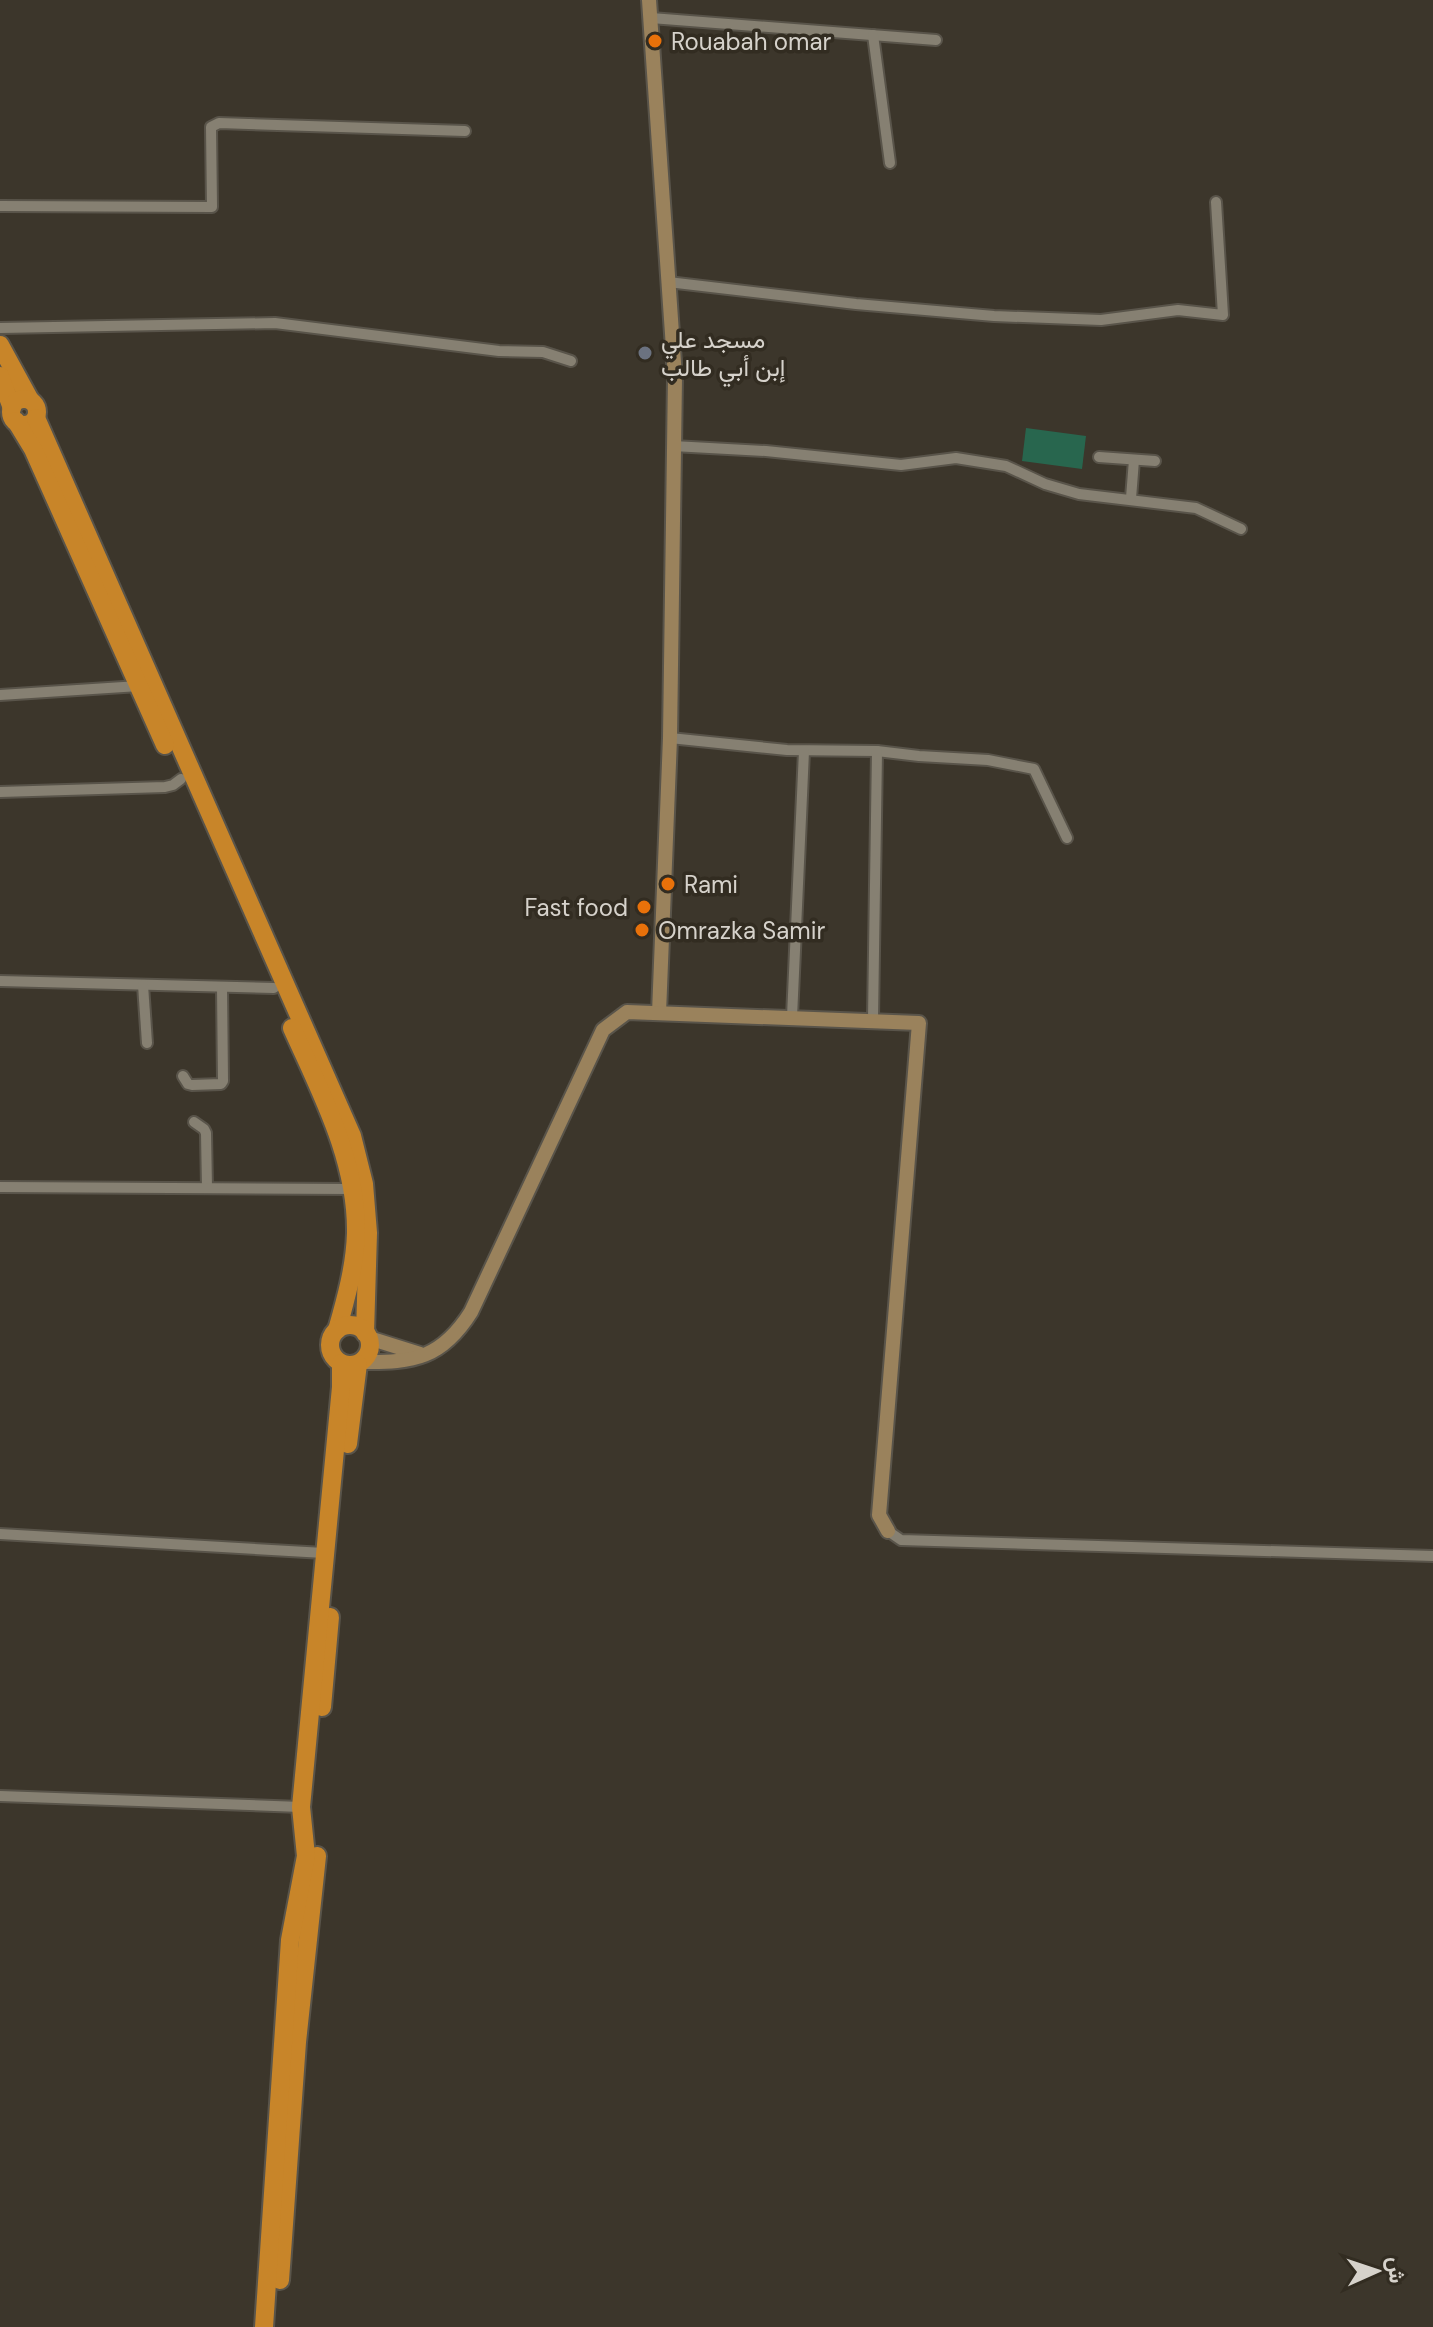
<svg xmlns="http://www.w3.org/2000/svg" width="1433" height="2327" font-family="'DM Sans',Vazirmatn,sans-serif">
  <rect width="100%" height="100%" fill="#3c362b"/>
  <!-- green -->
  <polygon fill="#28664e" points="1026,428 1086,436 1082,469 1022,461"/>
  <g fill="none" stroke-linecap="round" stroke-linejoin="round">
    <!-- street casing -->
    <g stroke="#59544a" stroke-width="14">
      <g id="street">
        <polyline points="651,18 936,40"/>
        <polyline points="873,35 890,163"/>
        <polyline points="0,206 212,207 211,127 219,123 465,131"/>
        <polyline points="668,282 856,304 994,316 1101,320 1178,310 1223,315 1216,202"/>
        <polyline points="0,328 275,323 499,351 543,352 571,361"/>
        <polyline points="673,446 766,451 901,465 956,458 1006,466 1045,484 1079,494 1196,508 1241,529"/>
        <polyline points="1099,457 1155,461"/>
        <polyline points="1131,498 1134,460"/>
        <polyline points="0,695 139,686"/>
        <polyline points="670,738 787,750 877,751 919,756 988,760 1034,769 1067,838"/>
        <polyline points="0,792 165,787 173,785 181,779"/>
        <polyline points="0,981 274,988"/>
        <polyline points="143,985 147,1043"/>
        <polyline points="792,1017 804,751"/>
        <polyline points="873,1019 877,751"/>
        <polyline points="183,1076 188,1084 192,1085 221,1084 223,1081 222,987"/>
        <polyline points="194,1122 204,1129 206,1133 207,1188"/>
        <polyline points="0,1187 352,1189"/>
        <polyline points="888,1531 901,1540 1433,1556"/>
        <polyline points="0,1534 324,1553"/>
        <polyline points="0,1796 301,1807"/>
      </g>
    </g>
    <!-- secondary casing -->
    <g stroke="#59544a" stroke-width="18">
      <g id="secondary">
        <polyline points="649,0 675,377 670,738 659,1013"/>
        <polyline points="369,1338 420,1354"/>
        <path d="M362 1362C414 1363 442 1358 471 1312L603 1030 627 1012 919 1023 879 1515 888 1531"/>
      </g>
    </g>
    <!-- highway casing -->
    <g stroke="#59544a" stroke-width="22">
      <g id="highway">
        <polyline points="0,345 30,400"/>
        <polyline points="0,376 12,408"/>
        <circle cx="24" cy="412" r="13"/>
        <polyline points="36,418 352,1136 364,1184 368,1233 365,1333"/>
        <polyline points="16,421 33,449 165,745"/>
        <path d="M292 1028C321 1093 357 1160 356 1233 355 1266 346 1299 337 1330"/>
        <circle cx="350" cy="1345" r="20"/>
        <polyline points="348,1444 358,1364"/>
        <polyline points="322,1707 330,1617"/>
        <polyline points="280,2280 297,2042 317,1856"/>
        <polyline points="264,2327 290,1940 306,1856 301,1807 341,1387 341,1363"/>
      </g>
    </g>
    <!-- street -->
    <use href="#street" stroke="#868072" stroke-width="10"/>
    <!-- secondary -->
    <use href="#secondary" stroke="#9a825c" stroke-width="14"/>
    <!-- highway -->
    <use href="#highway" stroke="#c88529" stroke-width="18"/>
  </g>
  <!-- markers -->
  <g fill="#e8710a" stroke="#322c21" stroke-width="3">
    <circle cx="655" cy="41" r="8"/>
    <circle cx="668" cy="884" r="8"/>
    <circle cx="644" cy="907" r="8"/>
    <circle cx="642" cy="930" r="8"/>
  </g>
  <circle fill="#6b7280" stroke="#322c21" stroke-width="3" cx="645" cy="353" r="8"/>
  <g text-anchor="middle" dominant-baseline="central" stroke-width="7" stroke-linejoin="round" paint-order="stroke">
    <!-- poi labels -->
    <g font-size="24" fill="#d6d2cb" stroke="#322c21" text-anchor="start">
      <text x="671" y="41">Rouabah omar</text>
      <text x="661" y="339">مسجد علي<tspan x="661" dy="28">إبن أبي طالب</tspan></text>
      <text x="684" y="884">Rami</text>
      <text x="628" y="907" text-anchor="end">Fast food</text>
      <text x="658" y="930">Omrazka Samir</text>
    </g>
  </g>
  <!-- north arrow -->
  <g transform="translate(1377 2271) rotate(87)" stroke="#322c21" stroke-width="6" paint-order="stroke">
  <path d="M0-6L14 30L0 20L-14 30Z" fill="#d6d2cb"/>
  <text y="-12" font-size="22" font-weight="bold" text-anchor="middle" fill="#d6d2cb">ش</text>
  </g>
</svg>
